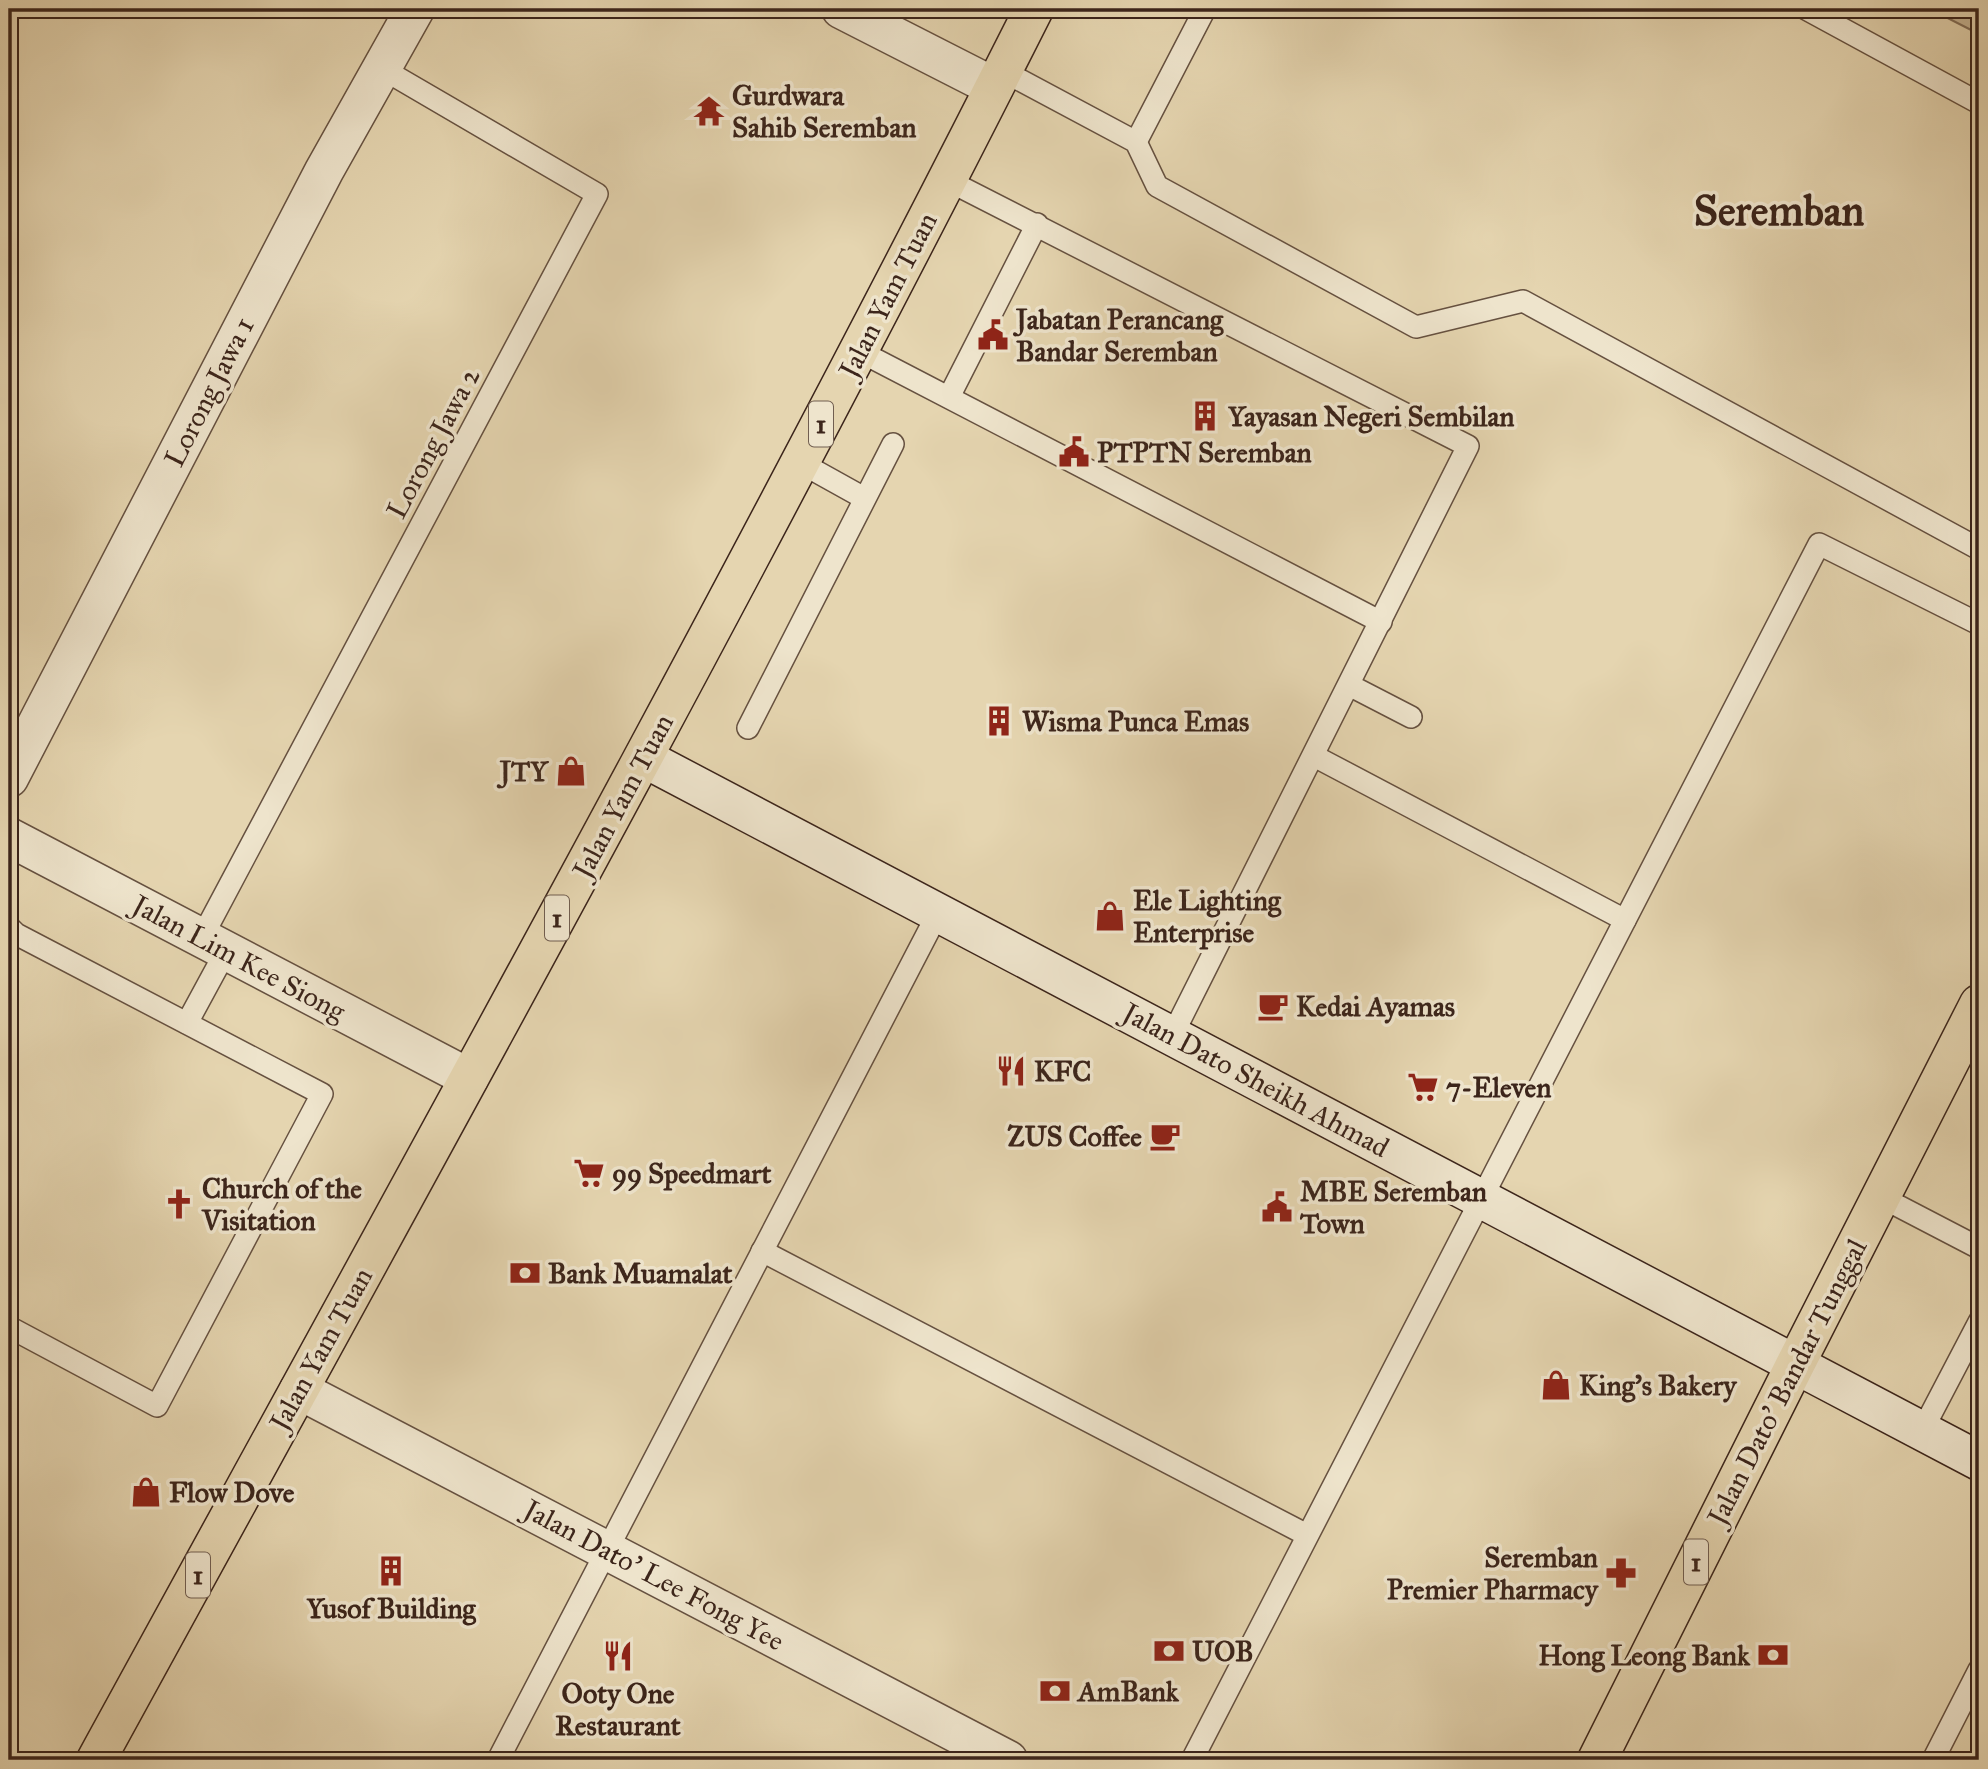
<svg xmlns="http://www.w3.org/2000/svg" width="1988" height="1769" font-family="'IM FELL Great Primer',serif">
  <rect width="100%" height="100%" fill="#e5d5b0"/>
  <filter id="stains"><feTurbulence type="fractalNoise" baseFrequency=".00286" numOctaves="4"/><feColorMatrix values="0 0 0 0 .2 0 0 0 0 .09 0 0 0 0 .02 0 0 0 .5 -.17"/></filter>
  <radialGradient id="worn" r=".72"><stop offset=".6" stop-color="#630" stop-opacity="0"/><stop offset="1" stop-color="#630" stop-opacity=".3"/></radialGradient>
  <!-- green -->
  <polygon fill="#c8b797" stroke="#826e59" stroke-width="2" points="1930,9 1979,9 1979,34"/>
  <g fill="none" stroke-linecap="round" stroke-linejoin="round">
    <!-- service casing -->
    <g stroke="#665140" stroke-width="24">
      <g id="service">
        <polyline points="1806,9 1979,103"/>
        <polyline points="1003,71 1136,142 1157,186 1416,327 1523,301 1979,549"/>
        <polyline points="1136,142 1205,9"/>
        <polyline points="947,180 1468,446 1172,1036"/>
        <polyline points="859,351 1381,622"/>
        <polyline points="949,397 1037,224"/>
        <polyline points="801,463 864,498"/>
        <polyline points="1349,685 1411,717"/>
        <polyline points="748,728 893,444"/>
        <polyline points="1314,756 1625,920"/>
        <polyline points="9,927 16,934 322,1094 157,1406 9,1327"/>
        <polyline points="201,939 597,194 381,68"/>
        <polyline points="187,1023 226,951"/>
        <polyline points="1881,1197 1979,1248"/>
        <polyline points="762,1251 1307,1535"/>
        <polyline points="1922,1431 1979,1322"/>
        <polyline points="498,1760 938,913"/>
        <polyline points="1192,1760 1819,544 1979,624"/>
        <polyline points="1933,1760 1979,1670"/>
      </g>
    </g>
    <!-- minor casing -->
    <g stroke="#665140" stroke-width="41">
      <g id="minor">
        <polyline points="9,778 324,171 415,9"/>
        <polyline points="9,837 469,1078"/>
      </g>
    </g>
    <!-- tertiary casing -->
    <g stroke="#665140" stroke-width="41">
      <g id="tertiary">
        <polyline points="841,9 994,87"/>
        <polyline points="299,1390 1008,1760"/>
      </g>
    </g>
    <!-- secondary casing -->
    <g stroke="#3c251b" stroke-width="41">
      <polyline id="secondary" points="644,758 1979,1461"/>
    </g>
    <!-- trunk casing -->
    <g stroke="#3c251b" stroke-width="41">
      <g id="trunk">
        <path d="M96 1760C414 1179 736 600 1034 9"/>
        <polyline points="1597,1760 1795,1365 1979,1004"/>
      </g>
    </g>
    <!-- service -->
    <use href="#service" stroke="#eee4cc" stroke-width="21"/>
    <!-- minor -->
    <use href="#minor" stroke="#eee4cc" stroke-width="38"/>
    <!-- tertiary -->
    <use href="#tertiary" stroke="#eee4cc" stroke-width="38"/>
    <!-- secondary -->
    <use href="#secondary" stroke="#eee4cc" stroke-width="38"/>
    <!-- trunk -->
    <use href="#trunk" stroke="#e5d5b0" stroke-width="38"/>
  </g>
  <!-- icons -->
  <defs>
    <g id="temple-bare" transform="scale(2.415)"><path d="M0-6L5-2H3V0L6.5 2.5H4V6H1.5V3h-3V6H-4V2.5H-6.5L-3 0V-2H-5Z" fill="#8f2418" stroke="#eee4cc" stroke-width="2.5" paint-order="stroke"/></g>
    <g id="civic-bare" transform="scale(2.415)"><path d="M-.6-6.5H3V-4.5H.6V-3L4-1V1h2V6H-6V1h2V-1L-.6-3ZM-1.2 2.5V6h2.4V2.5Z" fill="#8f2418" stroke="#eee4cc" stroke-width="2.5" paint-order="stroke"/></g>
    <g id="building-bare" transform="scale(2.415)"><path d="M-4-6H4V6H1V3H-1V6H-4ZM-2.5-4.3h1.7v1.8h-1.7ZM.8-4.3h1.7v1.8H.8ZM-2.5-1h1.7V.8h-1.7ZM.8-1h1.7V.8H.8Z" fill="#8f2418" stroke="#eee4cc" stroke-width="2.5" paint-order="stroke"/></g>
    <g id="shop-bare" transform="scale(2.415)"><path d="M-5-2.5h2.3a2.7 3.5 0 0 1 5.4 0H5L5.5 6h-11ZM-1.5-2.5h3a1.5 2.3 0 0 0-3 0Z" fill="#8f2418" stroke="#eee4cc" stroke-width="2.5" paint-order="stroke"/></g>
    <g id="cafe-bare" transform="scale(2.415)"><path d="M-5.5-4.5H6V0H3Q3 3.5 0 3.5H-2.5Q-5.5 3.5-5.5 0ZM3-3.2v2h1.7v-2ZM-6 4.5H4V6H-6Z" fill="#8f2418" stroke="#eee4cc" stroke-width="2.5" paint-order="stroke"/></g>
    <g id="restaurant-bare" transform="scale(2.415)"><path d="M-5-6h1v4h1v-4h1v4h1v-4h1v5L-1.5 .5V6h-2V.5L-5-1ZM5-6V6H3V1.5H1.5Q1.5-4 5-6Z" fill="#8f2418" stroke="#eee4cc" stroke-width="2.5" paint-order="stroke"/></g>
    <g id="supermarket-bare" transform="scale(2.415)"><path d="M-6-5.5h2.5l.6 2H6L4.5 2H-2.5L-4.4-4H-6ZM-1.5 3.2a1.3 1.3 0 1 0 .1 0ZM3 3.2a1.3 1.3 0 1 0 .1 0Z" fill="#8f2418" stroke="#eee4cc" stroke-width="2.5" paint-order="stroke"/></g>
    <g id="church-bare" transform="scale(2.415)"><path d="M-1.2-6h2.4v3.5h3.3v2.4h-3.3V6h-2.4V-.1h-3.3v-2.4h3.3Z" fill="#8f2418" stroke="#eee4cc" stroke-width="2.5" paint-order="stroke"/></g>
    <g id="bank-bare" transform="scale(2.415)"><path d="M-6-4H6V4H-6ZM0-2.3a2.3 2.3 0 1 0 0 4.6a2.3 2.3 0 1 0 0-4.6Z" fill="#8f2418" stroke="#eee4cc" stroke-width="2.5" paint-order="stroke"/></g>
    <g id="pharmacy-bare" transform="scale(2.415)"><path d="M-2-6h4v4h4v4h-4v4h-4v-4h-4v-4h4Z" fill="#8f2418" stroke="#eee4cc" stroke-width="2.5" paint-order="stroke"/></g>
  </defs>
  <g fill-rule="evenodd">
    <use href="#temple-bare" x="709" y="111"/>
    <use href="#civic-bare" x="993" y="335"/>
    <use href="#building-bare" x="1205" y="416"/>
    <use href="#civic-bare" x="1074" y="452"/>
    <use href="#building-bare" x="999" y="721"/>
    <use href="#shop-bare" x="571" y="771"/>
    <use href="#shop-bare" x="1110" y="916"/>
    <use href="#cafe-bare" x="1273" y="1006"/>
    <use href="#restaurant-bare" x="1011" y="1071"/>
    <use href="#supermarket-bare" x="1423" y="1087"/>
    <use href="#cafe-bare" x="1165" y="1136"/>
    <use href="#supermarket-bare" x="589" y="1173"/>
    <use href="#church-bare" x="179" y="1204"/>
    <use href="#civic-bare" x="1277" y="1207"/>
    <use href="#bank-bare" x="525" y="1273"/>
    <use href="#shop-bare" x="1556" y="1385"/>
    <use href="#shop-bare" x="146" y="1492"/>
    <use href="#building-bare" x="391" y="1571"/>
    <use href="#pharmacy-bare" x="1621" y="1573"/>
    <use href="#bank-bare" x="1169" y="1651"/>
    <use href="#bank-bare" x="1773" y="1655"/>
    <use href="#restaurant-bare" x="618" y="1656"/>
    <use href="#bank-bare" x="1055" y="1691"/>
  </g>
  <g text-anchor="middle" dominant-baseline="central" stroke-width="7" stroke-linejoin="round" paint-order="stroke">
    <!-- shield labels -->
    <g fill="#eee4cc" stroke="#715e50" stroke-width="2">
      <rect x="809" y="401.5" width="24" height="45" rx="5"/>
      <rect x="545" y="895.5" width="24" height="45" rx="5"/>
      <rect x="1684" y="1539.5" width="24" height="45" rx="5"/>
      <rect x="186" y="1552.5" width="24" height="45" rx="5"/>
    </g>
    <g font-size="26" font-weight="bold" fill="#3c251b">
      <text x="821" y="424">1</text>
      <text x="557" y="918">1</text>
      <text x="1696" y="1562">1</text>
      <text x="198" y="1575">1</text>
    </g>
    <!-- poi labels -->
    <g font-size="28" font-weight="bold" fill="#3c251b" stroke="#eee4cc" text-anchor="start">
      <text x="732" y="95">Gurdwara<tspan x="732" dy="32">Sahib Seremban</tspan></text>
      <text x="1016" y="319">Jabatan Perancang<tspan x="1016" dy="32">Bandar Seremban</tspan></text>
      <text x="1228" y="416">Yayasan Negeri Sembilan</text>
      <text x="1097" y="452">PTPTN Seremban</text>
      <text x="1022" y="721">Wisma Punca Emas</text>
      <text x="548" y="771" text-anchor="end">JTY</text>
      <text x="1133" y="900">Ele Lighting<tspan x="1133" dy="32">Enterprise</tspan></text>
      <text x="1296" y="1006">Kedai Ayamas</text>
      <text x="1034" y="1071">KFC</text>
      <text x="1446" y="1087">7-Eleven</text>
      <text x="1142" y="1136" text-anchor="end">ZUS Coffee</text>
      <text x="612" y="1173">99 Speedmart</text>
      <text x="202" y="1188">Church of the<tspan x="202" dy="32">Visitation</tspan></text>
      <text x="1300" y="1191">MBE Seremban<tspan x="1300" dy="32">Town</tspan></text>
      <text x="548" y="1273">Bank Muamalat</text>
      <text x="1579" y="1385">King's Bakery</text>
      <text x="169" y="1492">Flow Dove</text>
      <text x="1598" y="1557" text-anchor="end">Seremban<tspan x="1598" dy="32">Premier Pharmacy</tspan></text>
      <text x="391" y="1608" text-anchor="middle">Yusof Building</text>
      <text x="1192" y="1651">UOB</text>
      <text x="1750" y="1655" text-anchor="end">Hong Leong Bank</text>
      <text x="1078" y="1691">AmBank</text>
      <text x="618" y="1693" text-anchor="middle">Ooty One<tspan x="618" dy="32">Restaurant</tspan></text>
    </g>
    <!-- street labels -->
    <g font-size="28" fill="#3c251b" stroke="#eee4cc">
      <text transform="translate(888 295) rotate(-63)">Jalan Yam Tuan</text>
      <text transform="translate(209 392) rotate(-63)">Lorong Jawa 1</text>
      <text transform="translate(433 443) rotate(-62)">Lorong Jawa 2</text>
      <text transform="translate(623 796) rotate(-62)">Jalan Yam Tuan</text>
      <text transform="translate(239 958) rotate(28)">Jalan Lim Kee Siong</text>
      <text transform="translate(1256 1080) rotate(28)">Jalan Dato Sheikh Ahmad</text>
      <text transform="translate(321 1349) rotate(-61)">Jalan Yam Tuan</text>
      <text transform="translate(1787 1382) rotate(-63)">Jalan Dato' Bandar Tunggal</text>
      <text transform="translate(654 1575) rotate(28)">Jalan Dato' Lee Fong Yee</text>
    </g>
    <!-- town labels -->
    <g font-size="42" font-weight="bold" fill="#3c251b" stroke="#eee4cc">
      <text x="1779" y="211">Seremban</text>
    </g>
  </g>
  <!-- margin -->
  <rect width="1988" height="1769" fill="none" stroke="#e5d5b0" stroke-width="35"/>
  <rect x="10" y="10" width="1967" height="1748" fill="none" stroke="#3c251b" stroke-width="3.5"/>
  <rect x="18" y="18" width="1953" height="1734" fill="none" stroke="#3c251b" stroke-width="2"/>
  <rect width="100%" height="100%" filter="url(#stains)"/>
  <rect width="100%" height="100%" fill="url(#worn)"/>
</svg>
